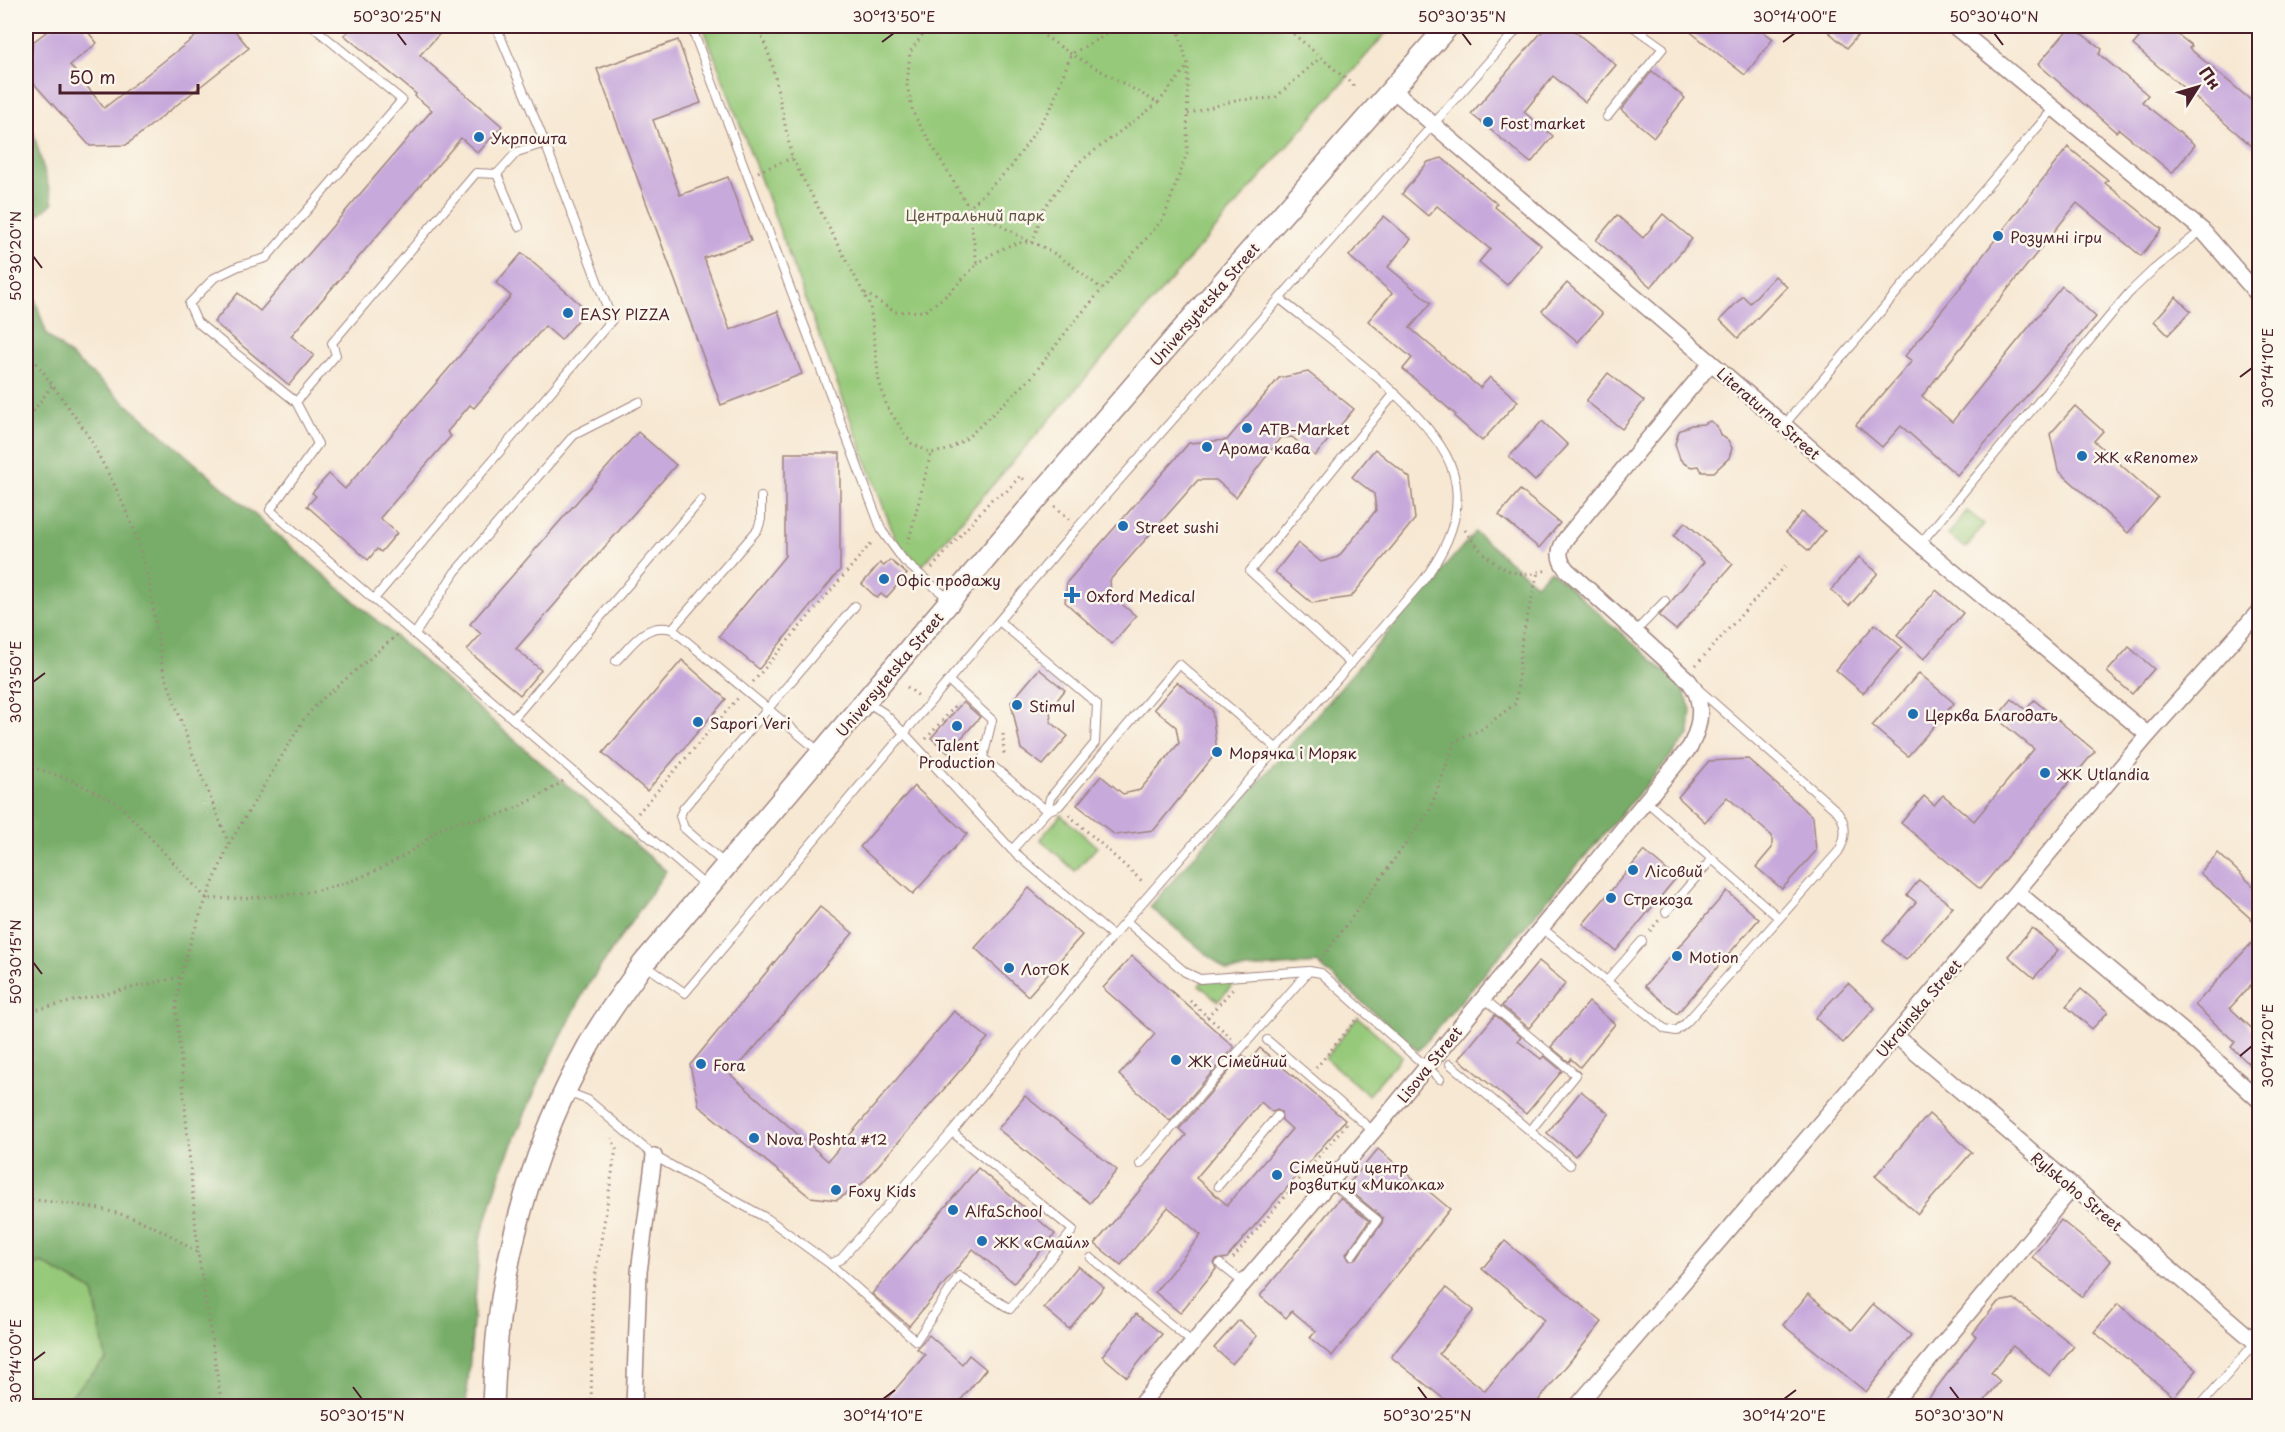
<svg xmlns="http://www.w3.org/2000/svg" width="2285" height="1432" font-family="'Playpen Sans',sans-serif">
  <rect width="100%" height="100%" fill="#fbf7ec"/>
  <filter id="ink" filterUnits="userSpaceOnUse"><feTurbulence type="fractalNoise" baseFrequency=".0167" numOctaves="2"/><feDisplacementMap in="SourceGraphic" scale="12" xChannelSelector="R" yChannelSelector="G"/><feConvolveMatrix kernelMatrix="1 2 1 2 8 2 1 2 1" color-interpolation-filters="sRGB"/></filter>
  <filter id="wash" filterUnits="userSpaceOnUse"><feTurbulence type="fractalNoise" baseFrequency=".008" numOctaves="4" result="noise"/><feDisplacementMap in="SourceGraphic" scale="24" xChannelSelector="R" yChannelSelector="G"/><feGaussianBlur stdDeviation="1.35" result="paint"/><feColorMatrix in="noise" values="0 0 0 0 0 0 0 0 0 0 0 0 0 0 0 0 0 1.4 0 .05"/><feComposite in="paint" operator="in"/></filter>
  <g filter="url(#wash)">
    <rect width="100%" height="100%" fill="#f7e8d3"/>
    <!-- green -->
    <g fill="#96c979" stroke="#707452" stroke-width="1.5">
      <polygon points="703,26 1392,26 922,566 897,543"/>
      <polygon points="1967,511 1984,524 1966,548 1948,535"/>
      <polygon points="1061,815 1097,847 1075,871 1040,839"/>
      <polygon points="1238,979 1218,1001 1199,985 1203,981"/>
      <polygon points="1358,1017 1402,1056 1368,1095 1325,1058"/>
      <polygon points="42,1263 93,1291 106,1359 61,1406 26,1406 26,1269"/>
    </g>
    <!-- forest -->
    <g fill="#78ad69" stroke="#61664a" stroke-width="1.5">
      <polygon points="26,106 53,203 26,225"/>
      <polygon points="26,272 47,335 666,871 586,988 541,1077 504,1163 480,1240 466,1406 61,1406 106,1359 93,1291 42,1263 26,1269"/>
      <polygon points="1475,532 1536,584 1550,570 1682,687 1691,709 1689,735 1418,1051 1317,963 1227,971 1150,907"/>
    </g>
    <g id="blocks">
      <!-- building -->
      <g fill="#c7a9db" fill-rule="evenodd">
        <polygon points="54,26 83,26 97,43 70,65 104,108 209,26 231,26 249,48 126,145 90,146 28,77 33,42"/>
        <polygon points="355,26 447,26 420,55 502,126 478,153 461,138 291,336 314,355 289,385 214,322 238,293 260,311 432,110 415,96 416,94 344,35"/>
        <polygon points="1547,26 1568,26 1616,65 1585,102 1553,76 1524,112 1553,136 1531,163 1471,114"/>
        <polygon points="1683,26 1742,26 1751,32 1756,26 1773,39 1745,75"/>
        <polygon points="1822,26 1866,26 1847,48"/>
        <polygon points="2071,26 2102,49 2099,54 2148,95 2142,102 2195,145 2172,173 2119,129 2116,132 2038,64"/>
        <polygon points="2124,26 2167,26 2192,46 2189,48 2259,107 2259,152 2133,45 2139,38"/>
        <polygon points="678,40 701,103 653,120 680,195 728,177 751,241 704,258 730,330 778,311 802,374 721,405 597,69"/>
        <polygon points="1652,71 1685,98 1654,137 1621,110"/>
        <polygon points="2068,147 2108,180 2105,183 2162,229 2141,256 2077,203 1922,396 1952,422 2062,286 2096,317 1957,475 1901,426 1882,447 1856,425 1912,361 1905,356 1968,278 1966,277"/>
        <polygon points="1442,158 1497,204 1495,207 1541,245 1507,285 1479,262 1490,249 1437,206 1428,216 1402,194 1428,162"/>
        <polygon points="1663,214 1692,239 1651,287 1596,240 1617,215 1643,238"/>
        <polygon points="1384,216 1411,239 1388,267 1431,303 1410,328 1480,388 1490,377 1518,401 1482,441 1455,417 1456,415 1403,369 1412,358 1368,321 1392,293 1349,256"/>
        <polygon points="522,253 587,310 561,340 545,326 474,408 470,405 447,432 451,436 380,518 397,533 381,552 377,549 368,560 307,506 316,496 312,493 329,474 345,489 511,296 496,283"/>
        <polygon points="1775,276 1787,287 1738,338 1720,320 1743,296 1750,303"/>
        <polygon points="1567,283 1602,314 1578,342 1542,311"/>
        <polygon points="2176,297 2191,311 2168,335 2154,321"/>
        <polygon points="1308,372 1354,409 1315,456 1292,437 1280,438 1236,497 1216,480 1198,480 1110,580 1111,595 1136,616 1112,644 1065,602 1067,582 1189,443 1227,440 1279,378"/>
        <polygon points="1608,373 1644,401 1622,429 1586,401"/>
        <polygon points="2075,406 2103,431 2094,441 2158,498 2128,533 2058,470 2050,434"/>
        <polygon points="1542,421 1568,445 1535,481 1509,457"/>
        <polygon points="1710,421 1717,426 1720,435 1728,440 1732,448 1729,458 1714,472 1702,472 1699,466 1692,467 1685,464 1680,459 1675,444 1679,431 1691,425 1704,424"/>
        <polygon points="638,432 676,465 516,649 541,670 520,695 467,650 481,634 470,624"/>
        <polygon points="1375,449 1410,478 1415,519 1351,597 1312,603 1275,572 1298,543 1321,562 1338,557 1358,533 1376,510 1374,494 1352,477"/>
        <polygon points="785,453 840,453 840,570 759,669 719,636 785,556"/>
        <polygon points="1520,490 1560,523 1539,548 1499,515"/>
        <polygon points="1802,512 1825,531 1809,551 1786,532"/>
        <polygon points="1685,522 1733,564 1676,630 1659,616 1704,562 1674,536"/>
        <polygon points="1859,557 1878,573 1849,606 1831,590"/>
        <polygon points="890,560 907,574 886,598 881,594 877,598 862,584 880,563 884,566"/>
        <polygon points="1936,590 1963,613 1924,659 1897,635"/>
        <polygon points="1875,624 1902,647 1863,693 1836,670"/>
        <polygon points="2129,647 2154,669 2132,694 2107,672"/>
        <polygon points="682,660 726,699 647,791 603,753"/>
        <polygon points="1039,669 1065,690 1050,709 1051,722 1068,736 1043,765 1021,749 1011,702"/>
        <polygon points="1919,673 1954,703 1908,756 1872,726"/>
        <polygon points="1177,682 1212,710 1217,752 1154,830 1115,835 1077,805 1101,776 1123,794 1140,790 1179,743 1176,727 1154,709"/>
        <polygon points="2012,699 2026,710 2034,700 2095,751 1980,889 1901,823 1924,796 1934,805 1943,795 1974,821 2034,749 1996,718"/>
        <polygon points="963,702 980,717 948,753 931,738"/>
        <polygon points="1748,759 1813,817 1816,851 1782,889 1756,867 1772,848 1772,836 1727,797 1705,822 1678,797 1709,761"/>
        <polygon points="914,786 967,834 913,894 860,847"/>
        <polygon points="1644,851 1676,878 1616,951 1583,924"/>
        <polygon points="2218,853 2259,891 2259,926 2200,873"/>
        <polygon points="1919,880 1953,907 1906,960 1883,941 1916,902 1907,895"/>
        <polygon points="1029,888 1082,935 1028,996 975,948"/>
        <polygon points="1727,891 1759,919 1677,1014 1645,986"/>
        <polygon points="820,907 853,933 731,1075 828,1161 954,1011 988,1038 863,1183 837,1200 810,1197 699,1106 690,1065"/>
        <polygon points="2032,928 2058,950 2034,978 2008,956"/>
        <polygon points="2259,935 2259,976 2230,1008 2259,1035 2259,1073 2231,1047 2235,1042 2195,1005"/>
        <polygon points="1132,956 1234,1047 1170,1121 1119,1075 1155,1034 1103,988"/>
        <polygon points="1539,961 1566,983 1529,1028 1502,1006"/>
        <polygon points="1848,983 1875,1008 1843,1043 1815,1018"/>
        <polygon points="2081,989 2108,1012 2092,1029 2066,1006"/>
        <polygon points="1589,1002 1615,1024 1580,1067 1571,1059 1569,1062 1551,1047"/>
        <polygon points="1495,1015 1521,1037 1518,1041 1541,1059 1544,1056 1562,1071 1526,1114 1459,1059"/>
        <path d="M1260 1048 1345 1120 1227 1258 1216 1260 1214 1264 1216 1269 1180 1313 1155 1292 1201 1235 1168 1207 1121 1265 1095 1244 1186 1135 1179 1129 1243 1055 1249 1061ZM1261 1102 1272 1112 1277 1110 1281 1112 1282 1120 1292 1129 1227 1205 1196 1178Z"/>
        <polygon points="1581,1091 1609,1114 1575,1156 1547,1133"/>
        <polygon points="1025,1096 1117,1170 1090,1203 998,1129"/>
        <polygon points="1929,1114 1972,1152 1918,1214 1875,1176"/>
        <polygon points="1378,1149 1450,1209 1332,1356 1310,1338 1316,1331 1292,1311 1286,1318 1260,1296 1340,1198 1369,1221 1346,1254 1349,1260 1357,1258 1382,1223 1383,1218 1346,1187"/>
        <polygon points="978,1168 1055,1234 1014,1283 973,1249 909,1326 872,1294"/>
        <polygon points="2061,1220 2111,1261 2082,1297 2032,1257"/>
        <polygon points="1505,1241 1602,1322 1533,1407 1454,1407 1391,1357 1446,1288 1474,1310 1439,1354 1485,1391 1544,1320 1482,1269"/>
        <polygon points="1078,1266 1104,1287 1069,1329 1044,1308"/>
        <polygon points="1808,1294 1852,1330 1873,1304 1911,1335 1866,1392 1783,1325"/>
        <polygon points="2014,1299 2074,1346 2050,1376 2013,1346 1991,1373 2000,1381 1980,1407 1922,1407 1976,1336 1973,1333 1998,1302"/>
        <polygon points="2118,1304 2197,1370 2174,1397 2094,1332"/>
        <polygon points="1136,1314 1162,1334 1127,1377 1102,1356"/>
        <polygon points="1239,1320 1257,1336 1232,1364 1214,1348"/>
        <polygon points="929,1335 962,1364 969,1355 986,1369 955,1407 880,1407 925,1355 917,1349"/>
      </g>
    </g>
  </g>
  <g filter="url(#ink)">
    <use href="#blocks" fill-opacity="0" stroke="#a0847f" stroke-width="1.5"/>
    <g fill="none" stroke-linecap="round" stroke-linejoin="round">
      <!-- service casing -->
      <g stroke="#a0847f" stroke-width="10">
        <g id="service">
          <polyline points="312,26 402,100 266,258 239,266 214,278 189,304 197,322 296,402 336,355 332,343 476,173 497,174 517,152 545,143"/>
          <polyline points="691,26 882,531 904,561 950,600"/>
          <polyline points="1607,117 1663,48 1632,26"/>
          <polyline points="497,174 519,227"/>
          <polyline points="296,402 318,444 270,510 513,719 701,500"/>
          <polyline points="1784,425 2054,108"/>
          <polyline points="1920,544 2129,293 2153,270 2202,230"/>
          <polyline points="374,599 612,320 545,143 496,26"/>
          <polyline points="999,621 1097,704 1095,743 1050,798 1047,811 1012,850"/>
          <polyline points="672,629 821,753"/>
          <polyline points="1635,632 1665,601"/>
          <polyline points="415,634 455,572 574,435 639,402"/>
          <path d="M616 661C633 644 645 622 672 629L758 529 761 519V497"/>
          <polyline points="1351,664 1250,571 1395,393"/>
          <polyline points="949,681 992,720 983,758 1047,811 1059,806 1179,664 1276,748"/>
          <polyline points="867,702 884,713 905,734 1012,850 1113,936"/>
          <polyline points="513,719 707,887"/>
          <polyline points="1645,800 1779,918"/>
          <polyline points="726,865 684,828 680,816 683,809 855,606"/>
          <polyline points="1666,912 1712,859"/>
          <polyline points="1126,921 1185,972 1200,979 1309,971 1321,973 1440,1079"/>
          <path d="M1541 927 1665 1029 1676 1031 1686 1023 1838 852C1847 838 1847 825 1838 812L1697 688"/>
          <polyline points="645,965 685,993 1078,527 1520,26"/>
          <polyline points="1607,981 1642,941"/>
          <polyline points="1267,1040 1373,1131"/>
          <polyline points="1450,1064 1530,1131 1576,1075 1483,998"/>
          <polyline points="567,1092 588,1100 654,1156 768,1219 830,1264 841,1259 952,1132 1073,1230 1010,1309 959,1276 916,1341 830,1264"/>
          <polyline points="1530,1131 1570,1165"/>
          <path d="M952 1132 1113 936 1422 582C1446 551 1465 512 1453 472 1437 415 1327 337 1280 299"/>
          <polyline points="1140,1164 1309,971"/>
          <polyline points="1330,1182 1377,1220 1352,1255"/>
          <polyline points="1218,1186 1277,1116"/>
          <polyline points="1091,1258 1193,1343"/>
          <polyline points="1220,1264 1244,1283"/>
          <polyline points="2200,1406 2255,1343"/>
        </g>
      </g>
      <!-- minor casing -->
      <g stroke="#a0847f" stroke-width="18">
        <g id="minor">
          <polyline points="1954,26 2202,230 2260,297"/>
          <polyline points="1392,89 1784,425 1920,544 2148,735"/>
          <polyline points="2017,892 2189,1036 2260,1101"/>
          <polyline points="1895,1035 2260,1346"/>
          <polyline points="634,1406 639,1272 654,1156"/>
          <path d="M1139 1406 1383 1120 1690 747C1701 725 1705 701 1689 681L1567 570C1557 558 1558 549 1567 537L1711 363"/>
          <polyline points="1577,1406 1889,1043 2148,735 2260,610"/>
          <polyline points="1891,1406 2073,1187"/>
        </g>
      </g>
      <!-- secondary casing -->
      <g stroke="#a0847f" stroke-width="24">
        <path id="secondary" d="M493 1406C494 1384 495 1361 497 1338 507 1239 537 1139 585 1052 601 1021 623 993 643 964L998 544 1236 267 1448 26"/>
      </g>
      <!-- path -->
      <g stroke="#a0847f" stroke-width="3" stroke-dasharray="1.5 4.5" stroke-linecap="butt">
        <polyline points="758,26 772,63 792,158 870,305 879,381 887,407 911,443 931,453 948,450 967,438 1030,379 1073,323 1164,218 1187,153 1188,66 1177,26"/>
        <polyline points="1030,26 1071,54 1158,103 1187,67"/>
        <polyline points="1122,26 1071,54 1051,108 1011,167 969,208 1032,243 1044,208 1078,163 1158,103"/>
        <polyline points="1185,26 1318,29 1318,26"/>
        <polyline points="1289,30 1354,86"/>
        <polyline points="1188,114 1236,100 1275,98 1320,58"/>
        <polyline points="758,172 792,158"/>
        <path d="M977 264C991 254 1014 239 1032 243 1051 247 1086 277 1102 289"/>
        <polyline points="865,293 895,312 925,311 948,294 977,264 969,208 913,113 907,85 910,52 929,26"/>
        <path d="M26 348 86 432 115 486 135 532 149 581 162 666 192 752 229 844C208 897 182 949 176 1007L198 1253"/>
        <polyline points="26,421 53,384"/>
        <polyline points="1055,506 1070,520"/>
        <path d="M1465 530C1478 550 1499 573 1525 574 1533 574 1541 571 1549 570"/>
        <polyline points="908,544 931,453"/>
        <polyline points="932,568 992,499 1006,492 1020,476 1027,482"/>
        <polyline points="1696,665 1788,563"/>
        <polyline points="753,682 873,541"/>
        <polyline points="907,687 920,697"/>
        <polyline points="1003,734 1004,757"/>
        <polyline points="926,739 956,705"/>
        <polyline points="945,759 947,760 963,742"/>
        <path d="M26 765 71 780 118 803 207 899C274 897 328 897 389 864 399 858 411 852 420 845 429 838 436 830 446 826 460 819 479 821 495 816 518 808 544 795 563 781"/>
        <polyline points="638,813 738,698"/>
        <polyline points="1069,815 1144,883"/>
        <polyline points="229,844 304,719 319,702 397,635"/>
        <polyline points="1650,931 1659,920"/>
        <polyline points="1320,961 1429,812 1455,741 1482,729 1516,703 1522,638 1538,572"/>
        <polyline points="1190,1001 1234,1040"/>
        <polyline points="26,1012 179,977"/>
        <polyline points="1207,1017 1233,989"/>
        <polyline points="1316,1068 1356,1020"/>
        <path d="M26 1199C72 1204 121 1208 162 1231 175 1237 186 1246 198 1253L222 1406"/>
        <polyline points="1233,1258 1347,1123"/>
        <polyline points="591,1406 593,1290 616,1149 612,1138"/>
      </g>
      <!-- service -->
      <use href="#service" stroke="#fff" stroke-width="8"/>
      <!-- minor -->
      <use href="#minor" stroke="#fff" stroke-width="15"/>
      <!-- secondary -->
      <use href="#secondary" stroke="#fff" stroke-width="21"/>
    </g>
  </g>
  <!-- ticks -->
  <path fill="none" stroke="#4a1f2b" stroke-width="2" d="M397 33 406 45M1462 33 1471 45M1994 33 2003 45M882 42 894 33M1783 42 1795 33M33 256 42 268M2240 377 2252 368M33 682 45 673M33 962 42 974M2240 1056 2252 1046M33 1361 45 1352M353 1387 362 1399M1418 1387 1427 1399M1950 1387 1959 1399M883 1399 895 1390M1784 1399 1796 1390"/>
  <!-- markers -->
  <g fill="#1f6fb2" stroke="#fbf7ec" stroke-width="2">
    <circle cx="1488" cy="122" r="6"/>
    <circle cx="479" cy="137" r="6"/>
    <circle cx="1998" cy="236" r="6"/>
    <circle cx="568" cy="313" r="6"/>
    <circle cx="1247" cy="428" r="6"/>
    <circle cx="1207" cy="447" r="6"/>
    <circle cx="2082" cy="456" r="6"/>
    <circle cx="1123" cy="526" r="6"/>
    <circle cx="884" cy="579" r="6"/>
    <path d="M1069 586h6v6h6v6h-6v6h-6v-6h-6v-6h6z"/>
    <circle cx="1017" cy="705" r="6"/>
    <circle cx="1913" cy="714" r="6"/>
    <circle cx="698" cy="722" r="6"/>
    <circle cx="957" cy="726" r="6"/>
    <circle cx="1217" cy="752" r="6"/>
    <circle cx="2045" cy="773" r="6"/>
    <circle cx="1633" cy="870" r="6"/>
    <circle cx="1611" cy="898" r="6"/>
    <circle cx="1677" cy="956" r="6"/>
    <circle cx="1009" cy="968" r="6"/>
    <circle cx="1176" cy="1060" r="6"/>
    <circle cx="701" cy="1064" r="6"/>
    <circle cx="754" cy="1138" r="6"/>
    <circle cx="1277" cy="1175" r="6"/>
    <circle cx="836" cy="1190" r="6"/>
    <circle cx="953" cy="1210" r="6"/>
    <circle cx="982" cy="1241" r="6"/>
  </g>
  <g text-anchor="middle" dominant-baseline="central" stroke-width="5" stroke-linejoin="round" paint-order="stroke">
    <!-- poi labels -->
    <g font-size="15" fill="#4a1f2b" stroke="#fbf7ec" text-anchor="start">
      <text x="1500" y="122">Fost market</text>
      <text x="491" y="137">Укрпошта</text>
      <text x="2010" y="236">Розумні ігри</text>
      <text x="580" y="313">EASY PIZZA</text>
      <text x="1259" y="428">ATB-Market</text>
      <text x="1219" y="447">Арома кава</text>
      <text x="2094" y="456">ЖК «Renome»</text>
      <text x="1135" y="526">Street sushi</text>
      <text x="896" y="579">Офіс продажу</text>
      <text x="1086" y="595">Oxford Medical</text>
      <text x="1029" y="705">Stimul</text>
      <text x="1925" y="714">Церква Благодать</text>
      <text x="710" y="722">Sapori Veri</text>
      <text x="957" y="744" text-anchor="middle">Talent<tspan x="957" dy="17">Production</tspan></text>
      <text x="1229" y="752">Морячка і Моряк</text>
      <text x="2057" y="773">ЖК Utlandia</text>
      <text x="1645" y="870">Лісовий</text>
      <text x="1623" y="898">Стрекоза</text>
      <text x="1689" y="956">Motion</text>
      <text x="1021" y="968">ЛотОК</text>
      <text x="1188" y="1060">ЖК Сімейний</text>
      <text x="713" y="1064">Fora</text>
      <text x="766" y="1138">Nova Poshta #12</text>
      <text x="1289" y="1166">Сімейний центр<tspan x="1289" dy="17">розвитку «Миколка»</tspan></text>
      <text x="848" y="1190">Foxy Kids</text>
      <text x="965" y="1210">AlfaSchool</text>
      <text x="994" y="1241">ЖК «Смайл»</text>
    </g>
    <!-- park labels -->
    <g font-size="15" fill="#615242" stroke="#fbf7ec">
      <text x="975" y="214">Центральний парк</text>
    </g>
    <!-- street labels -->
    <g font-size="15" fill="#4a1f2b" stroke="#fbf7ec">
      <text transform="translate(1204 304) rotate(-49)">Universytetska Street</text>
      <text transform="translate(1769 413) rotate(41)">Literaturna Street</text>
      <text transform="translate(889 674) rotate(-50)">Universytetska Street</text>
      <text transform="translate(1918 1008) rotate(-50)">Ukrainska Street</text>
      <text transform="translate(1429 1064) rotate(-51)">Lisova Street</text>
      <text transform="translate(2077 1191) rotate(40)">Rylskoho Street</text>
    </g>
  </g>
  <!-- margin -->
  <rect width="2285" height="1432" fill="none" stroke="#fbf7ec" stroke-width="66"/>
  <!-- north arrow -->
  <g transform="translate(2198 87) rotate(53)" stroke="#fbf7ec" stroke-width="4.5" paint-order="stroke">
  <path d="M0-4.5L10 22L0 15L-10 22Z" fill="#4a1f2b"/>
  <text y="-9" font-size="16" font-weight="bold" text-anchor="middle" fill="#4a1f2b">Пн</text>
  </g>
  <!-- scale -->
  <path d="M60 84v9h138v-9" fill="none" stroke="#4a1f2b" stroke-width="3"/>
  <text x="69" y="84" font-size="18" fill="#4a1f2b" stroke="#fbf7ec" stroke-width="4.5" paint-order="stroke">50 m</text>
  <rect x="33" y="33" width="2219" height="1366" fill="none" stroke="#4a1f2b" stroke-width="2"/>
  <g font-size="15" text-anchor="middle" fill="#4a1f2b">
    <text x="397" y="22">50°30'25"N</text>
    <text x="894" y="22">30°13'50"E</text>
    <text x="1462" y="22">50°30'35"N</text>
    <text x="1795" y="22">30°14'00"E</text>
    <text x="1994" y="22">50°30'40"N</text>
    <text transform="translate(16 256) rotate(-90)" y="5">50°30'20"N</text>
    <text transform="translate(2268 368) rotate(-90)" y="5">30°14'10"E</text>
    <text transform="translate(16 682) rotate(-90)" y="5">30°13'50"E</text>
    <text transform="translate(16 962) rotate(-90)" y="5">50°30'15"N</text>
    <text transform="translate(2268 1046) rotate(-90)" y="5">30°14'20"E</text>
    <text transform="translate(16 1361) rotate(-90)" y="5">30°14'00"E</text>
    <text x="362" y="1421">50°30'15"N</text>
    <text x="883" y="1421">30°14'10"E</text>
    <text x="1427" y="1421">50°30'25"N</text>
    <text x="1784" y="1421">30°14'20"E</text>
    <text x="1959" y="1421">50°30'30"N</text>
  </g>
</svg>
